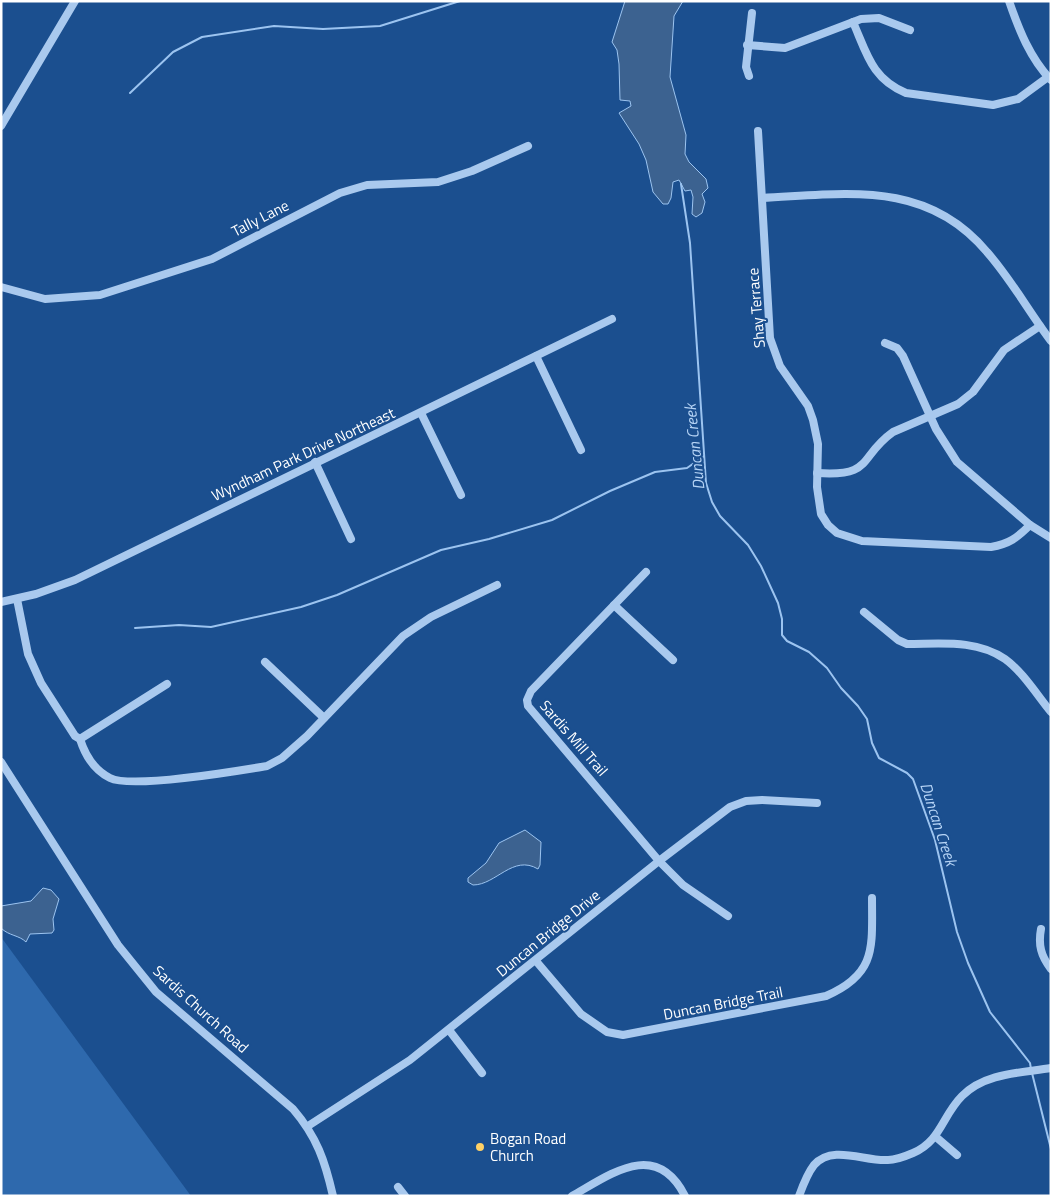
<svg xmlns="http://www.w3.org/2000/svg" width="1052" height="1197" font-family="'Titillium Web',sans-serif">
  <rect width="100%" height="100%" fill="#1b4f8f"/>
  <!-- green -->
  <polygon fill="#2e69ad" points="1,937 191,1196 1,1196"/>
  <!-- water -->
  <g fill="#3c6290" stroke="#9cc4f0">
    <polygon points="625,1 683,1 674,16 670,77 686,135 685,154 689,162 706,179 708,188 702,194 705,202 702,213 696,217 692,214 693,197 691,190 685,191 679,180 673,182 671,198 668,204 663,204 653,192 646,160 639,144 619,113 631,106 630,101 620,100 619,64 617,50 612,42"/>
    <path d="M525 830 541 842 540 865 538 869C513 854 496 885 473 885L468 882V878L486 863 499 843Z"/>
    <path d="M43 888 51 890 59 899 53 919 54 930 52 933 30 934 26 942C19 935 9 936 1 928V906L31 901Z"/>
  </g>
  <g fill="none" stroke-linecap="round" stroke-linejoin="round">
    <!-- stream -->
    <g stroke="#9cc4f0" stroke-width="2">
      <polyline points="130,93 173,52 202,37 274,26 323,29 380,26 460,1"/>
      <polyline points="681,184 690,243 706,483 712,502 720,516 748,545 761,566 778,603 782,619 782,635 787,641 809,652 827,668 841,688 858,706 867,719 872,743 879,758 907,773 913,779 935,840 957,932 968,963 990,1012 1030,1063 1031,1069"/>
      <polyline points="135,628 179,625 211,627 301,607 337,595 441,550 489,539 552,520 610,491 655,472 687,468 704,456"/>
      <polyline points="1032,1073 1051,1149"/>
    </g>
    <!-- minor -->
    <g stroke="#a9c9ee" stroke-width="8">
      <path d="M1009 1C1019 30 1030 58 1051 80"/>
      <path d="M853 22C867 54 872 79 906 93L993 105 1018 99 1048 77"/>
      <polyline points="747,45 785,48 861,19 879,18 910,30"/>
      <polyline points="749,76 746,67 752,13"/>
      <polyline points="1,126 75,1"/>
      <path d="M758 131 770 338 780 366 808 406 813 420 818 444 817 487 821 514 828 525 837 533 862 541 991 547C1009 544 1017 538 1030 525"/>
      <path d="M762 198C846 194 926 179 987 252 1011 279 1029 312 1051 341"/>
      <polyline points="1,287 45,299 100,295 212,259 340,193 367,185 438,182 472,171 528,146"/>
      <polyline points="885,343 897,348 903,356 936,429 957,462 1030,525 1051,538"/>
      <polyline points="536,356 581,450"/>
      <polyline points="421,413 461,495"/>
      <polyline points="315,462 351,539"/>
      <path d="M817 473C874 477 858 457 893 432L958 404 973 392 1004 350 1040 326"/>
      <polyline points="646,572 531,691 527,700 528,706 659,861 683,885 728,916"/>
      <path d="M17 599 28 654 41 683 75 736 80 739C85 755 94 770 110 778 132 789 237 771 267 766L282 758 307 736 403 636 431 617 497 585"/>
      <polyline points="1,602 36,594 75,580 612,319"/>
      <polyline points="614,605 673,660"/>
      <path d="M864 612 898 640 907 644C940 644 976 639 1005 659 1023 672 1037 695 1051 712"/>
      <polyline points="265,662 324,718"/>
      <polyline points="80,739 167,684"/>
      <path d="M1 762 118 945 156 992 293 1109C317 1137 325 1161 333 1196"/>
      <path d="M1041 929C1038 945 1041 956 1051 969"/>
      <path d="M536 961 581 1014 607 1032 623 1035 826 996C877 974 872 947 872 898"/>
      <polyline points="449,1030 482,1073"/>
      <polyline points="308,1126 410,1060 659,861 730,807 746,801 762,800 817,803"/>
      <polyline points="936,1137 957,1155"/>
      <polyline points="398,1187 405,1196"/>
      <path d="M572 1196C611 1174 656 1139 685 1196"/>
      <path d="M799 1196C803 1185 807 1174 814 1165 833 1144 865 1162 888 1160 896 1160 906 1156 913 1153 941 1141 942 1116 962 1096 985 1073 1020 1073 1051 1068"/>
    </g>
  </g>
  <!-- markers -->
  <circle fill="#ffd166" stroke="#1b4f8f" stroke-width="2" cx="480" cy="1147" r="5"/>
  <g text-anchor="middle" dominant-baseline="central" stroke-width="4" stroke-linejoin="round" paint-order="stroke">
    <!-- street labels -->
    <g font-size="15" fill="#fff" stroke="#1b4f8f">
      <text transform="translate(260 218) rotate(-27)">Tally Lane</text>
      <text transform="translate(756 308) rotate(-95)">Shay Terrace</text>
      <text transform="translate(303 454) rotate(-25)">Wyndham Park Drive Northeast</text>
      <text transform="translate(574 738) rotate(49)">Sardis Mill Trail</text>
      <text transform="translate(548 933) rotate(-39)">Duncan Bridge Drive</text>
      <text transform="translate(723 1003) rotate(-11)">Duncan Bridge Trail</text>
      <text transform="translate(201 1009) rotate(42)">Sardis Church Road</text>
    </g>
    <!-- poi labels -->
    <g font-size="15" fill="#fff" stroke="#1b4f8f" text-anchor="start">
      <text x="490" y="1138">Bogan Road<tspan x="490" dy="17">Church</tspan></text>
    </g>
    <!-- water labels -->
    <g font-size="16" font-style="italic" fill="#b5d3f5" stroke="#1b4f8f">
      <text transform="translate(694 447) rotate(-96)">Duncan Creek</text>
      <text transform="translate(939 824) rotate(72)">Duncan Creek</text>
    </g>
  </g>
  <!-- border -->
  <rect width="1052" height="1197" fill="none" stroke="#ffffff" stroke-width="5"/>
</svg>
